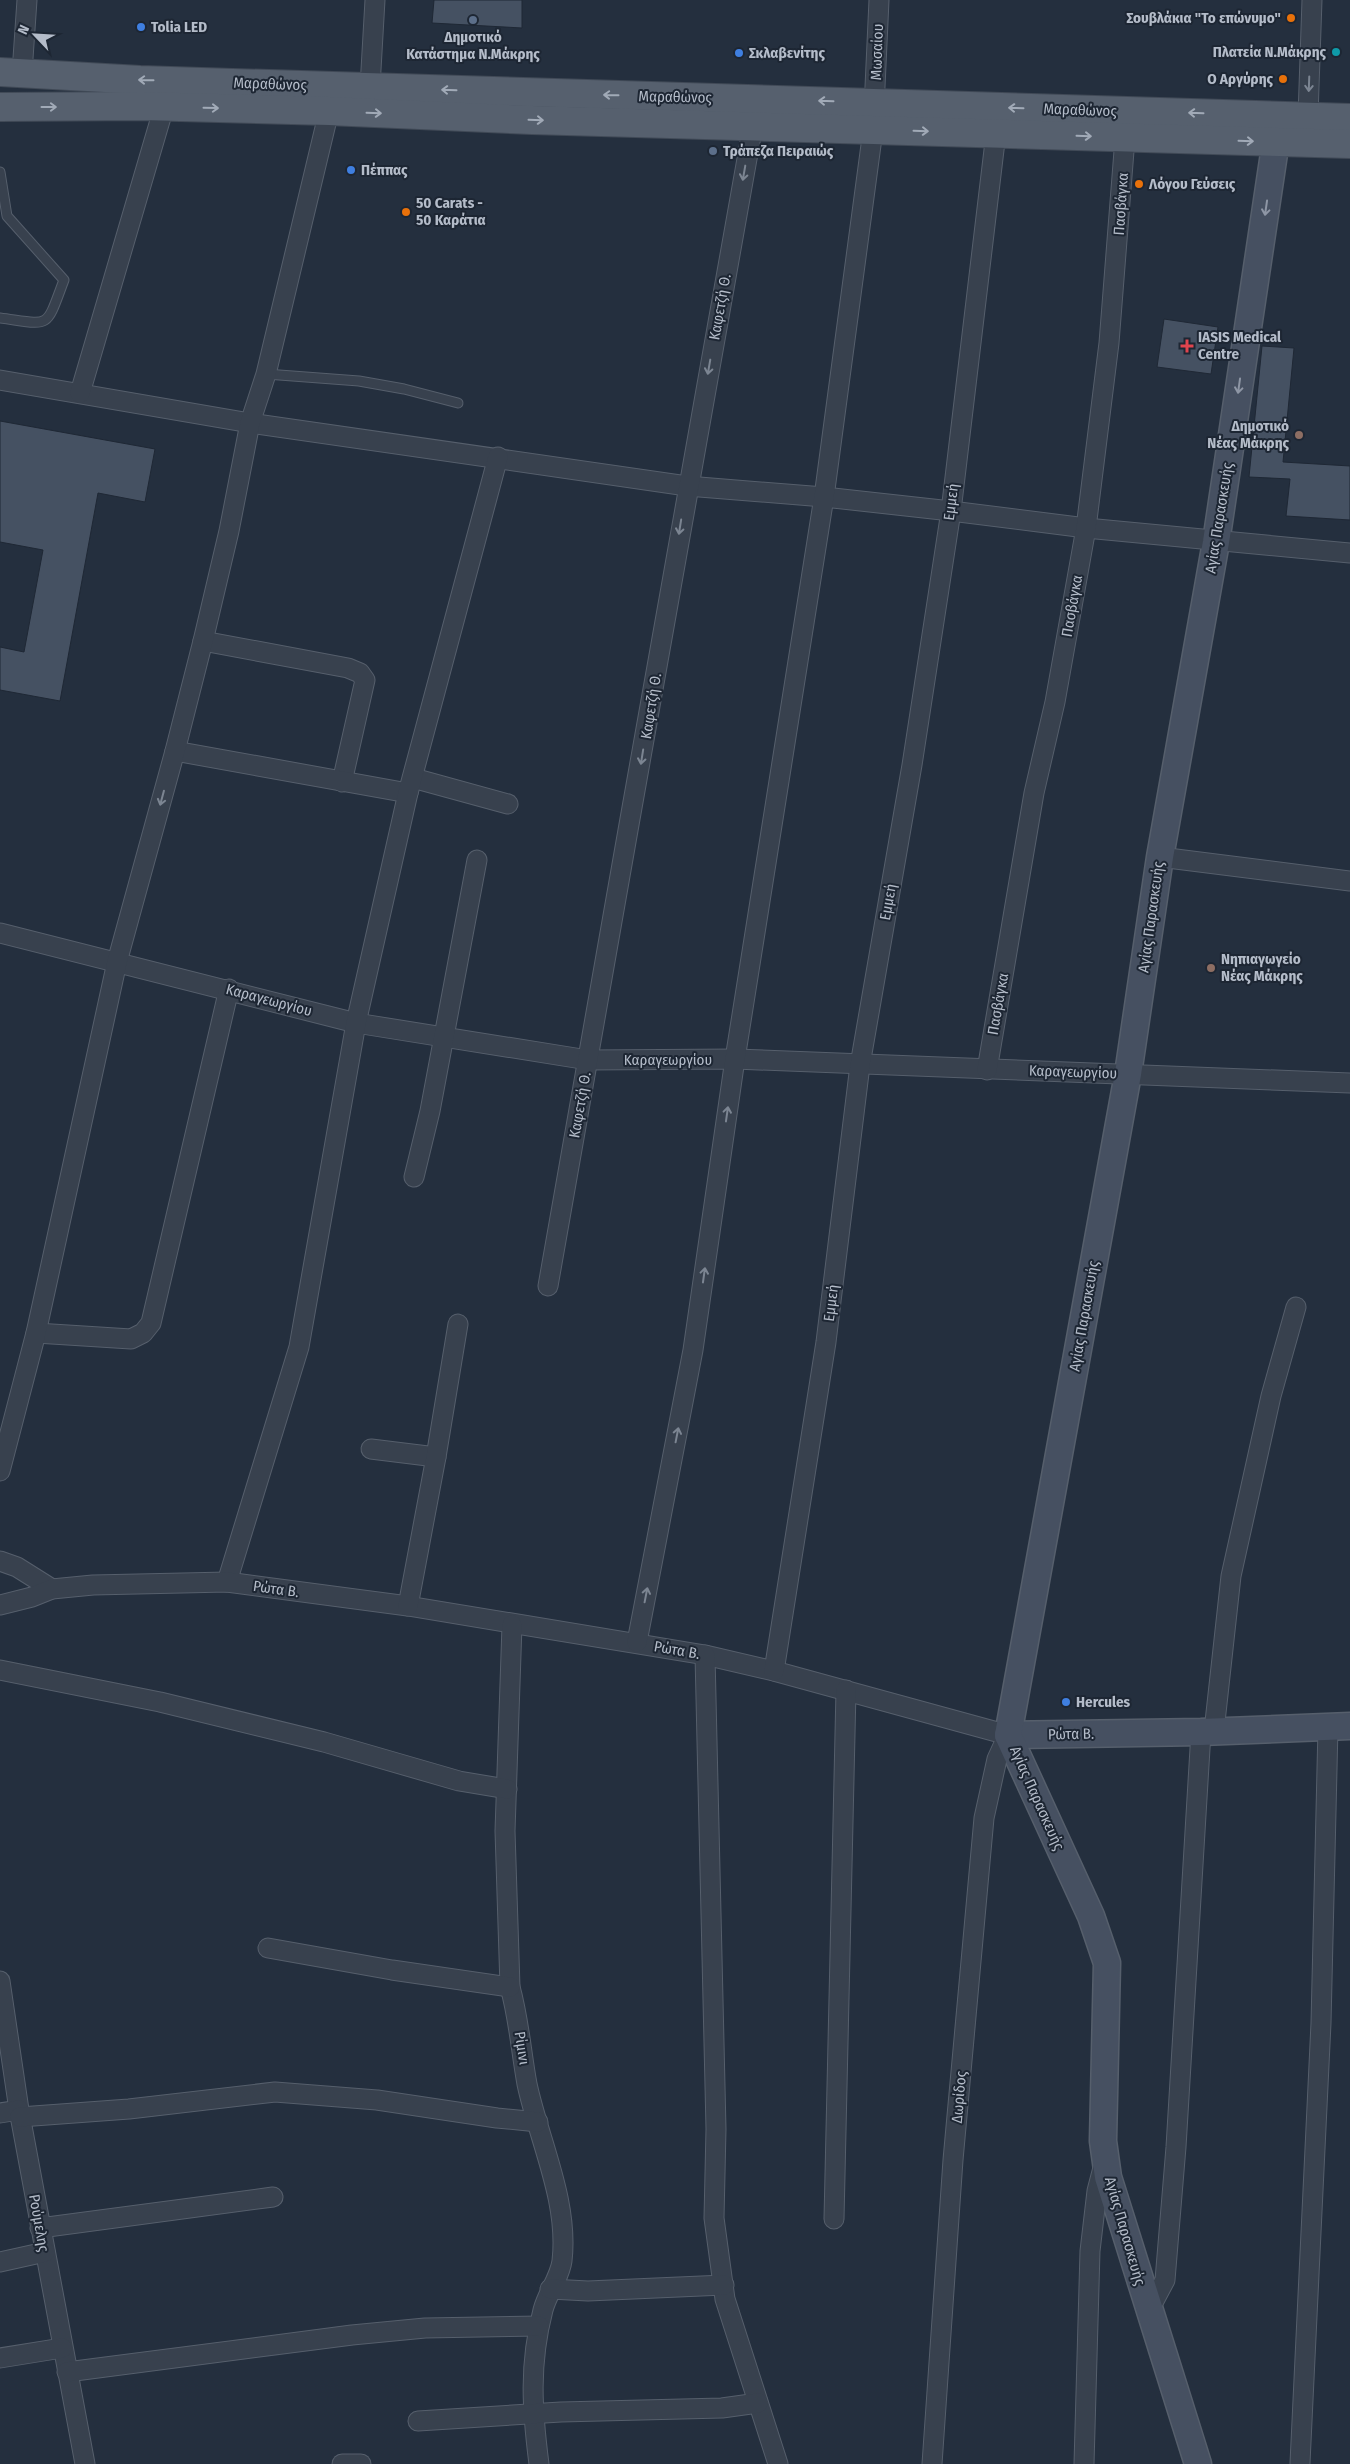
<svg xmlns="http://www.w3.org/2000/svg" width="1350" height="2464" font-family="'Fira Sans Condensed',sans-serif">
  <rect width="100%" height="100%" fill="#242f3e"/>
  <!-- building -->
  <g fill="#455162" stroke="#1f2835">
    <polygon points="434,0 522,0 522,28 432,23"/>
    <polygon points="1164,319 1218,327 1211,374 1157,367"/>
    <polygon points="1262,346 1294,348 1283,462 1350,466 1350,520 1286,516 1290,479 1249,477"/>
    <polygon points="0,421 155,449 145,502 98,493 60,701 0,690 0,647 24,652 43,550 0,542"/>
  </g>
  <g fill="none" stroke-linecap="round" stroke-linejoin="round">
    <!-- lane casing -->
    <g stroke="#565f6c" stroke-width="11">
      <g id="lane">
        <path d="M0 172 7 216 64 280C45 330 52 325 0 318"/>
        <polyline points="266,374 359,381 404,389 458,403"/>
      </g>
    </g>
    <!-- street casing -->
    <g stroke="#565f6c" stroke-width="21">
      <g id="street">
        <polyline points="22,73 27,0"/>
        <polyline points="370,87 375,0"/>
        <polyline points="1308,116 1312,0"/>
        <polyline points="0,380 250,423 687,486 824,497 951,511 1086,528 1350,553"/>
        <polyline points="80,393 164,107"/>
        <polyline points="203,641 348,668 360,673 365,680 342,782"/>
        <polyline points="175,751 408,793"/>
        <polyline points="413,778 508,804"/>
        <polyline points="1160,857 1350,881"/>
        <polyline points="0,933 356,1023 588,1060 735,1059 1350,1083"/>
        <polyline points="987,1070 1034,793 1055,702 1086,528 1109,343 1125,138"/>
        <polyline points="414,1177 430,1111 477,860"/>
        <path d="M548 1286C617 899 682 512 753 125"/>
        <polyline points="36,1333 131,1339 143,1333 151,1323 229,989"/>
        <polyline points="371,1449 436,1457"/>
        <polyline points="0,1471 36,1333 117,962 175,751 203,641 229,531 250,423 266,374 329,111"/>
        <polyline points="0,1561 17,1567 52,1589"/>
        <polyline points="227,1582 299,1347 356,1023 408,793 498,457"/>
        <polyline points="0,1605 32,1597 52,1589 93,1585 227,1582 408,1606 705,1655 774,1671 1008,1735 997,1759 984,1818 953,2160 932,2464"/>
        <polyline points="408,1606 436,1457 458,1324"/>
        <path d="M512 1625 505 1831 510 1987C519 2019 521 2051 527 2084 539 2141 569 2201 562 2261 560 2277 547 2294 543 2310 529 2364 532 2410 539 2464"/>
        <polyline points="637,1642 693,1350 735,1059 824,497 873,130 879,0"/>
        <polyline points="705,1655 716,2129 714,2218 725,2299 778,2464"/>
        <polyline points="0,1670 160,1702 324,1742 459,1781 507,1789"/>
        <polyline points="774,1671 826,1342 860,1065 912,765 951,511 996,133"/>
        <polyline points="1214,1731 1231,1576 1271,1396 1296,1307"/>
        <polyline points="268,1948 392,1970 510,1987"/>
        <polyline points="0,1981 19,2110 85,2464"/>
        <polyline points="0,2113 19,2110"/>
        <polyline points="20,2117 129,2109 275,2092 377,2100 497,2118 538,2122"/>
        <polyline points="834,2219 846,1690"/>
        <polyline points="40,2228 273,2197"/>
        <polyline points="0,2262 45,2252"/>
        <polyline points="550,2289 588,2291 724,2285"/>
        <polyline points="1148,2312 1165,2280 1176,2147 1201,1732"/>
        <polyline points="0,2358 62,2348"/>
        <polyline points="67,2372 352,2335 425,2328 539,2326"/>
        <polyline points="418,2421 561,2412 722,2408 758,2403"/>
        <polyline points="1300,2463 1321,2023 1328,1727"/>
        <polyline points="342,2464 361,2464"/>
        <polyline points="1084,2464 1090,2251 1097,2191 1104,2164"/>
      </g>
    </g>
    <!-- secondary casing -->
    <g stroke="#565f6c" stroke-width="29">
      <g id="secondary">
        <polyline points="1008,1735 1201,1732 1350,1726"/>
        <polyline points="1198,2464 1108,2177 1103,2141 1107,1963 1091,1916 1008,1735 1128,1074 1160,857 1216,542 1279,120"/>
      </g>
    </g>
    <!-- primary casing -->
    <g stroke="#414a57" stroke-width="30">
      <g id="primary">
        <polyline points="0,72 140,80 1350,118"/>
        <polyline points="0,107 142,106 329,111 532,120 1350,144"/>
      </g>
    </g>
    <!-- lane -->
    <use href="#lane" stroke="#38414e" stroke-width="9"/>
    <!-- street -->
    <use href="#street" stroke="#38414e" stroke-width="19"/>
    <!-- secondary -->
    <use href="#secondary" stroke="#465061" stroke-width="26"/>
    <!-- primary -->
    <use href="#primary" stroke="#56606e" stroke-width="28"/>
  </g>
  <!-- one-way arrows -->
  <defs><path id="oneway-shaft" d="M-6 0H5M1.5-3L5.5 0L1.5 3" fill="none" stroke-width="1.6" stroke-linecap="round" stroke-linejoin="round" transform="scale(1.25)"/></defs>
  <g stroke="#a1aab7">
    <use href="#oneway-shaft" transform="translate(146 80) rotate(-179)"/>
    <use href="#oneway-shaft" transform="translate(449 90) rotate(-178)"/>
    <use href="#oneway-shaft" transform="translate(611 95) rotate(-179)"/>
    <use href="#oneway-shaft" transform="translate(826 101) rotate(-178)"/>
    <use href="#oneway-shaft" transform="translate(49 107)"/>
    <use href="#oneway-shaft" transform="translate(211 108) rotate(1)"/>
    <use href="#oneway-shaft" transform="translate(1016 108) rotate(-178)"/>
    <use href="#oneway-shaft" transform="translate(374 113) rotate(2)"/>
    <use href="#oneway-shaft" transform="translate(1196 113) rotate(-178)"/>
    <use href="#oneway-shaft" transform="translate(536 120) rotate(2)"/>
    <use href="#oneway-shaft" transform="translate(921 131) rotate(2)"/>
    <use href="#oneway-shaft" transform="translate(1084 136) rotate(2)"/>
    <use href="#oneway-shaft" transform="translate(1246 141) rotate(2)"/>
  </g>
  <g stroke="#7c8592">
    <use href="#oneway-shaft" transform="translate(1309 84) rotate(92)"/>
    <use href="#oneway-shaft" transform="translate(744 173) rotate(100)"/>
    <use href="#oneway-shaft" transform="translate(709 367) rotate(100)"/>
    <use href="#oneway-shaft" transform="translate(680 527) rotate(99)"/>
    <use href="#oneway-shaft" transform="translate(642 757) rotate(99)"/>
    <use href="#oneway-shaft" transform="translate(162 798) rotate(105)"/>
    <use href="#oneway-shaft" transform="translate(727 1114) rotate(-82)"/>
    <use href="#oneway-shaft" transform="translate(704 1275) rotate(-82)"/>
    <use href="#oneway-shaft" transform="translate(677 1435) rotate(-79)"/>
    <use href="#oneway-shaft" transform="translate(646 1595) rotate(-79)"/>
  </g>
  <g stroke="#8e96a5">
    <use href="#oneway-shaft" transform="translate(1266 208) rotate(98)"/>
    <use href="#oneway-shaft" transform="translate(1239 386) rotate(98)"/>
  </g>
  <!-- markers -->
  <g fill="#e8710a" stroke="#1d2633" stroke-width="2">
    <circle cx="1291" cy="18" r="5"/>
    <circle cx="1283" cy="79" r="5"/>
    <circle cx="1139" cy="184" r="5"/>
    <circle cx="406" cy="212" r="5"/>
  </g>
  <g fill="#5c6f8a" stroke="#1d2633" stroke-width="2">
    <circle cx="473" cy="20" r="5"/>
    <circle cx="713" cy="151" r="5"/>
  </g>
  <g fill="#3f7fe0" stroke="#1d2633" stroke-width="2">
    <circle cx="141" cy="27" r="5"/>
    <circle cx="739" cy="53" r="5"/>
    <circle cx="351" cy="170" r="5"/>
    <circle cx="1066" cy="1702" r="5"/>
  </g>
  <circle fill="#0f9aa8" stroke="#1d2633" stroke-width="2" cx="1336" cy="52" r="5"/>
  <path fill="#e0444e" stroke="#1d2633" stroke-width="2" d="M1184.5 338.5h5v5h5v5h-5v5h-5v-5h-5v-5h5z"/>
  <g fill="#8d6e63" stroke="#1d2633" stroke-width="2">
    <circle cx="1299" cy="435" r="5"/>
    <circle cx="1211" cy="968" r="5"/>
  </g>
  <g text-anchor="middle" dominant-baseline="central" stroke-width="4" stroke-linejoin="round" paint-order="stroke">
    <!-- poi labels -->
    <g font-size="15" font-weight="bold" fill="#b4bcc9" stroke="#1d2633" text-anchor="start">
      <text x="1281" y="18" text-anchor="end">Σουβλάκια "Το επώνυμο"</text>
      <text x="151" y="27">Tolia LED</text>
      <text x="473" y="37" text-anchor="middle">Δημοτικό<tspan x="473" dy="17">Κατάστημα Ν.Μάκρης</tspan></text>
      <text x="1326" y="52" text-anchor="end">Πλατεία Ν.Μάκρης</text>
      <text x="749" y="53">Σκλαβενίτης</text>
      <text x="1273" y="79" text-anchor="end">Ο Αργύρης</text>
      <text x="723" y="151">Τράπεζα Πειραιώς</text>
      <text x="361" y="170">Πέππας</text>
      <text x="1149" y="184">Λόγου Γεύσεις</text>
      <text x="416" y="203">50 Carats -<tspan x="416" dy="17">50 Καράτια</tspan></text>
      <text x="1198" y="337">IASIS Medical<tspan x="1198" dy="17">Centre</tspan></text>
      <text x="1289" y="426" text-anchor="end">Δημοτικό<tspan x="1289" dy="17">Νέας Μάκρης</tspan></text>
      <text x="1221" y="959">Νηπιαγωγείο<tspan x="1221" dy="17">Νέας Μάκρης</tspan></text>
      <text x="1076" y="1702">Hercules</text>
    </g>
    <!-- street labels -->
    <g font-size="15" fill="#b4bcc9" stroke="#1d2633">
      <text transform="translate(877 52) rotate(-88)">Μωσαίου</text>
      <text transform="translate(270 84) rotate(2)">Μαραθώνος</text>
      <text transform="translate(675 97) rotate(1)">Μαραθώνος</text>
      <text transform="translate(1080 110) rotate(2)">Μαραθώνος</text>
      <text transform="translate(1121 204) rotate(-86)">Πασβάγκα</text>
      <text transform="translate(720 307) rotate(-80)">Καφετζή Θ.</text>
      <text transform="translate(951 502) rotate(-83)">Εμμεή</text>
      <text transform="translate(1219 518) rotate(-81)">Αγίας Παρασκευής</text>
      <text transform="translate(1072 606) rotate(-80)">Πασβάγκα</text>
      <text transform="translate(651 706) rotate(-81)">Καφετζή Θ.</text>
      <text transform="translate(888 902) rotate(-80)">Εμμεή</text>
      <text transform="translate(1151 917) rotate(-82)">Αγίας Παρασκευής</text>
      <text transform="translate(269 1000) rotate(15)">Καραγεωργίου</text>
      <text transform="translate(998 1004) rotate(-80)">Πασβάγκα</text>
      <text x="668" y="1060">Καραγεωργίου</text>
      <text transform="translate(1073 1072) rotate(2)">Καραγεωργίου</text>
      <text transform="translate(580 1105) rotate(-80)">Καφετζή Θ.</text>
      <text transform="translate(831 1303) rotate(-83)">Εμμεή</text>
      <text transform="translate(1084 1316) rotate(-80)">Αγίας Παρασκευής</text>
      <text transform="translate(276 1589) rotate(8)">Ρώτα Β.</text>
      <text transform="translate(677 1650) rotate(10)">Ρώτα Β.</text>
      <text transform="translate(1071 1734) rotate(-1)">Ρώτα Β.</text>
      <text transform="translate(1037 1798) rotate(66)">Αγίας Παρασκευής</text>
      <text transform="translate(522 2048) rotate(81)">Ρίμινι</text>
      <text transform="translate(959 2097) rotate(-85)">Δωρίδος</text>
      <text transform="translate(39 2223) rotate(80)">Ρούμελης</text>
      <text transform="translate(1125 2231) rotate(74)">Αγίας Παρασκευής</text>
    </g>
  </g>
  <!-- north arrow -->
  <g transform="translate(35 35) rotate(295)" stroke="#1d2633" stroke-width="4" paint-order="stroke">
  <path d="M0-4L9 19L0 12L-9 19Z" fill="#b4bcc9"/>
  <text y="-8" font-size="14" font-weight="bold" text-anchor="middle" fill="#b4bcc9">N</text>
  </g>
</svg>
